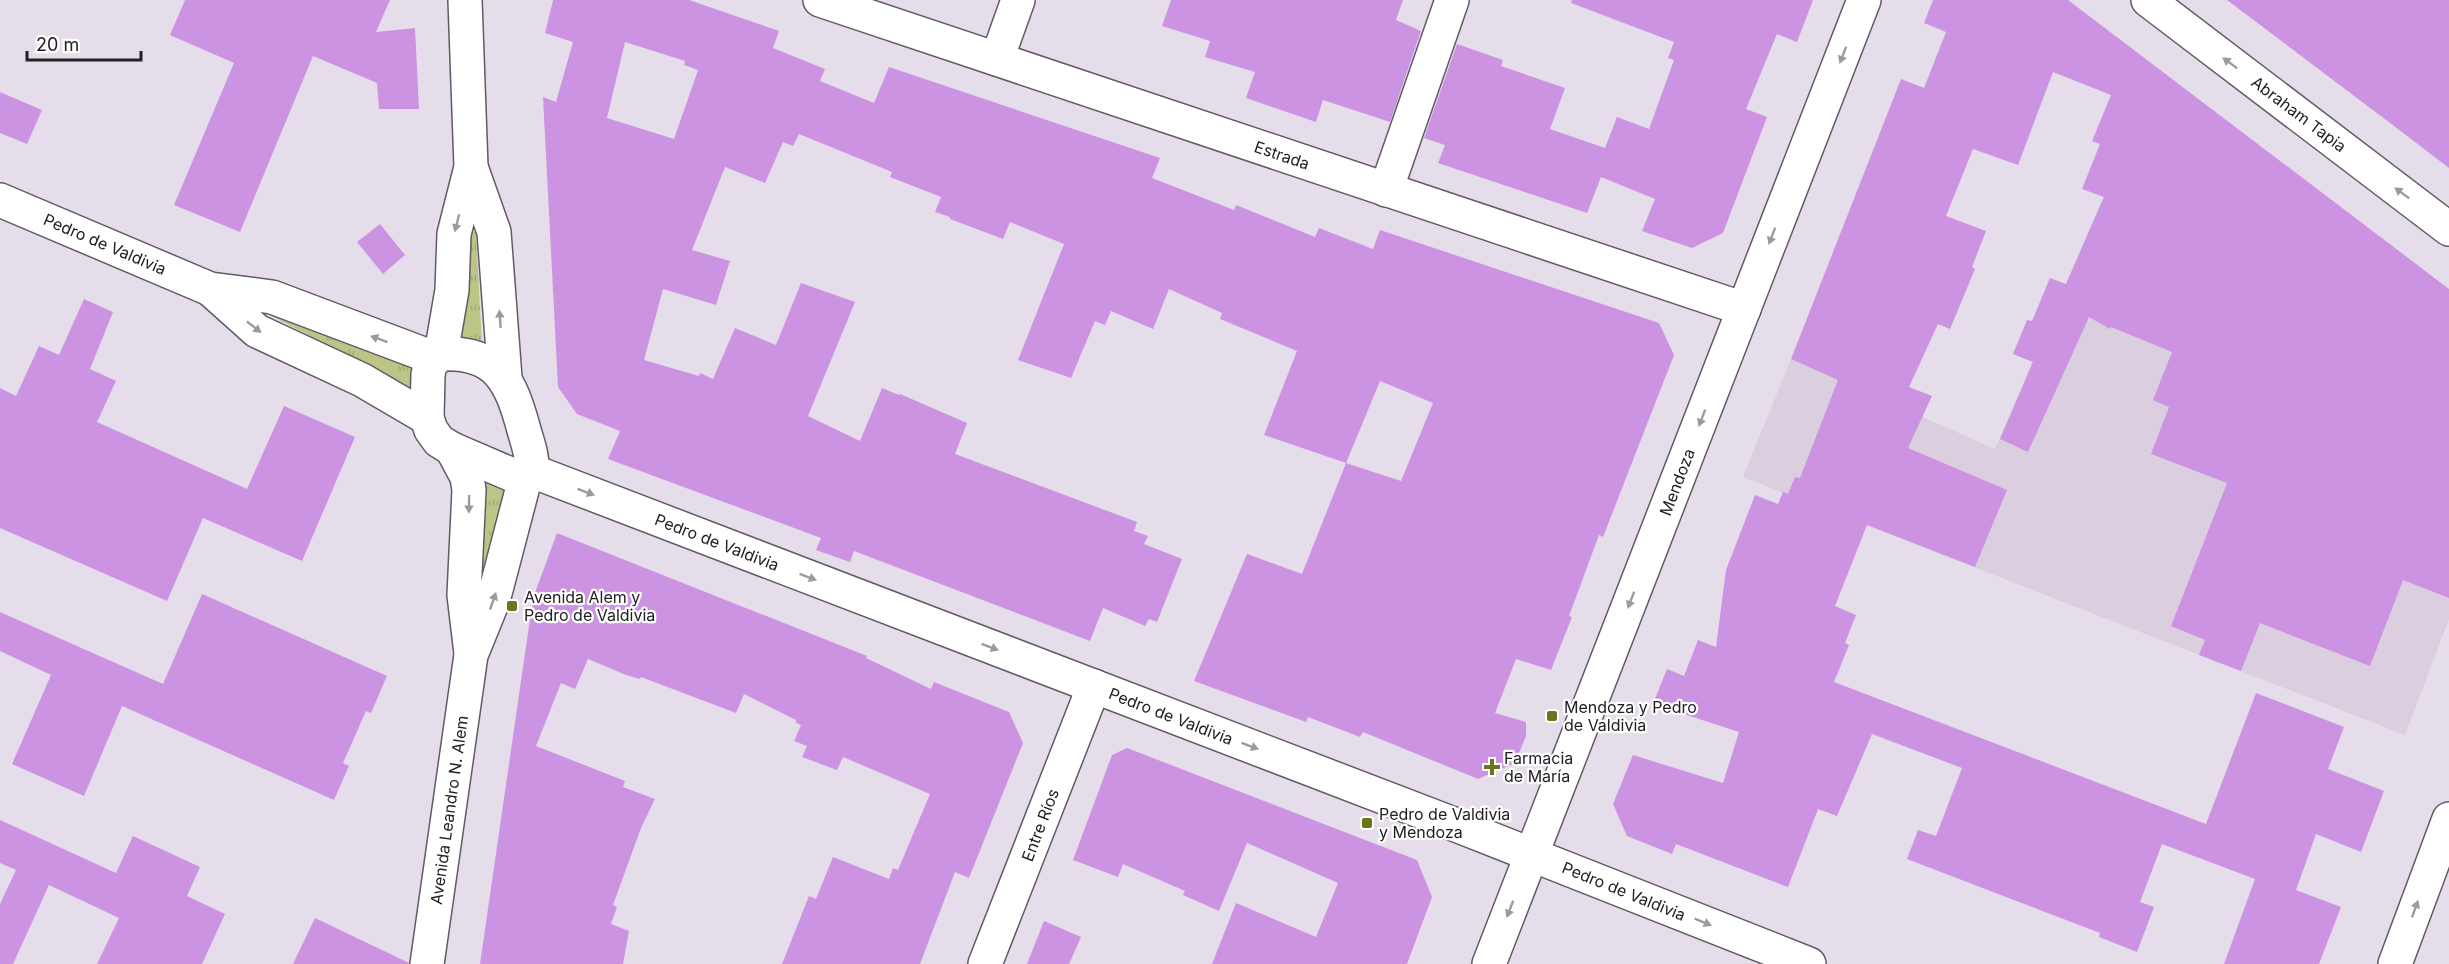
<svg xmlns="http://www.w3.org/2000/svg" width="2449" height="964" font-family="Inter,sans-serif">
  <defs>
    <pattern id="grass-tufts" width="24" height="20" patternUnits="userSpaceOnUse" patternTransform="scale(1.5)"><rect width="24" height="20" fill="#bdc586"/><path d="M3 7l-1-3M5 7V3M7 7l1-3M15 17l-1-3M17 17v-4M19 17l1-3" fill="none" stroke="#a2a974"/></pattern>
  </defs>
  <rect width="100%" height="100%" fill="#e6ddea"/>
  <!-- built -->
  <polygon fill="#dacedf" points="2142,107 2449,289 2449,619 2405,735 1743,477 1791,359 1995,449"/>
  <!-- grass -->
  <g fill="url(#grass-tufts)">
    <polygon points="473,231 476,233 482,345 460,342 457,333 471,233"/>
    <polygon points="267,311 416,367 415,394 368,366 266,313"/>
    <polygon points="482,476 508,484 480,597"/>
  </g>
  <!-- building -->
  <g fill="#cc93e2" fill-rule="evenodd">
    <polygon points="185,0 390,0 376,32 415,28 419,109 379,109 377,83 313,56 240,232 174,205 234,63 170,35"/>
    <path d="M553 0H689L779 31 773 48 825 69 820 81 874 103 889 67 1160 158 1152 178 1234 210 1236 205 1315 237 1319 228 1373 249 1380 230 1659 323 1674 355 1603 537 1599 535 1569 616 1572 617 1551 670 1516 659 1495 713 1526 722V736L1515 763 1478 779 1363 732 1360 737 1308 717 1306 722 1194 681 1247 554 1302 574 1346 463 1401 481 1433 403 1380 381 1346 463 1264 435 1297 351 1220 319 1222 313 1169 289 1153 329 1111 311 1105 325 1095 321 1071 378 1018 360 1064 244 1010 222 1003 239 950 219V217L935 212 941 197 890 177 892 172 799 134 793 146 783 142 765 183 725 167 692 250 730 261 716 305 663 289 644 360 699 376 700 373 713 379 735 328 776 345 801 283 855 302 808 416 860 441 882 388 899 395 900 394 967 423 955 454 1137 522 1134 531 1148 536 1144 544 1182 559 1157 622 1149 619 1145 626 1103 608 1090 641 854 551 850 562 816 550 821 538 608 459 620 431 577 414 558 387 543 97 556 102 573 42 545 33ZM625 42 685 61 684 65 698 70 674 139 607 118Z"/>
    <polygon points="1171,0 1403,0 1396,20 1421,31 1390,122 1323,100 1316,122 1246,98 1255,72 1205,57 1210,41 1162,26"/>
    <polygon points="1572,0 1813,0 1797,42 1777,34 1746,109 1767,117 1723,233 1692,248 1642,231 1655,199 1601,177 1587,213 1438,163 1445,145 1424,138 1457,44 1503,60 1501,66 1565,88 1550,129 1605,148 1617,117 1649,129 1674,60 1668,58 1674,42 1571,3"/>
    <polygon points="1933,0 2068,0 2449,289 2449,598 2403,580 2370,666 2260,623 2241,671 2199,655 2205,640 2171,626 2227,483 2151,454 2169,407 2153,400 2172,352 2111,327 2110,329 2089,317 2028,452 2000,439 2033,362 2013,354 2027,320 2032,321 2050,278 2066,284 2104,197 2082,189 2100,144 2092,141 2111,95 2053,72 2018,165 1973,149 1946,216 1986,231 1972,267 1975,269 1950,329 1938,324 1909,387 1932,396 1908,448 2007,490 1975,567 1867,525 1835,606 1856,615 1845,643 1849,645 1834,682 2206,824 2256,693 2344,727 2328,769 2384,791 2361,852 2316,834 2296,890 2341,907 2319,964 2224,964 2255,879 2162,844 2140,902 2154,907 2137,952 2099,937 2100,933 1907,859 1918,830 1936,836 1962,768 1872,734 1837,816 1818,809 1788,887 1676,844 1672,854 1627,836 1613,804 1633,755 1723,783 1739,732 1653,704 1667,669 1684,676 1698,640 1716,647 1726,570 1755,495 1778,504 1783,492 1788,494 1795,477 1800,478 1838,380 1791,359 1901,79 1924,88 1946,32 1924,23"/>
    <polygon points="2227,0 2449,0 2449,168 2394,126"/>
    <polygon points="0,92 42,110 27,144 0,133"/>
    <polygon points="380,224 405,255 383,274 357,242"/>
    <polygon points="84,299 113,312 90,369 116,381 97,422 247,489 284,406 355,437 302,561 203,518 167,601 0,528 0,388 16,396 39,346 59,355"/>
    <polygon points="557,533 867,656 866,658 931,689 934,682 1009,712 1023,743 969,878 955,872 920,964 782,964 809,896 816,899 833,857 889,879 893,868 898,870 930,794 843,757 837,770 802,757 807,746 794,741 801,725 796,723 796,720 744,694 736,713 641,677 640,679 626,675 588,659 575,689 561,683 536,746 625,781 623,787 655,799 641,828 613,905 617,907 611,924 629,931 623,964 480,964 531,612 536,590"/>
    <polygon points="202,594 387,676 371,713 366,711 343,763 349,766 334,800 122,706 84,796 12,764 51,675 0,651 0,612 163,684"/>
    <polygon points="1127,748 1417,860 1432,897 1407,964 1212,964 1236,903 1316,937 1338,883 1247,843 1219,911 1183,895 1185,891 1123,864 1118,877 1073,860 1112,755"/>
    <polygon points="0,820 116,873 133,836 200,867 187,896 225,914 202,964 97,964 119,918 49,885 13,964 0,964 0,904 16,870 0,863"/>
    <polygon points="315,918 409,963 409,964 293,964"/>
    <polygon points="1044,921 1081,937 1069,964 1027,964"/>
  </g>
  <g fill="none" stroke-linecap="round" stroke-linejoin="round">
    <!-- minor casing -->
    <g stroke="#625a65" stroke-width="36">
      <g id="minor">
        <polyline points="820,0 1744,309"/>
        <polyline points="2148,0 2449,229"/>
        <polyline points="997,59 1018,0"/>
        <polyline points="471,167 494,232 505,378"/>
        <polyline points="1386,190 1452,0"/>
        <polyline points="0,200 210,289 272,297 434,358"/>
        <polyline points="210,289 257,331 362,380 427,418"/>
        <path d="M441 354C498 351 511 382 524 430 528 444 533 457 532 471L522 477 515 476 452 449 439 441 431 430 427 418 428 375 430 364Z"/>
        <polyline points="441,354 452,290 454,234 471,167 465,0"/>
        <polyline points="452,449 467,477 469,490 464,595 471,653"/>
        <polyline points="532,471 1451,823 1809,964"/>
        <polyline points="427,964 471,655 493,601 526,475"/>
        <polyline points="985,964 1094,686"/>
        <polyline points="1489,964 1864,0"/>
        <polyline points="2395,964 2449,819"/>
      </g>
    </g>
    <!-- minor -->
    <use href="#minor" stroke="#fff" stroke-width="33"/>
  </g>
  <!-- one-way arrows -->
  <defs><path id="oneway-solid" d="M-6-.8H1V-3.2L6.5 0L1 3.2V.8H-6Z" transform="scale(1.5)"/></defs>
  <g fill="#9c9b9c">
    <use href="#oneway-solid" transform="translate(1843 55) rotate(111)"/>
    <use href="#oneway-solid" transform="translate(2230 63) rotate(-143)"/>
    <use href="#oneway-solid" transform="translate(2402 193) rotate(-143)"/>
    <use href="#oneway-solid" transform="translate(457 223) rotate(104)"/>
    <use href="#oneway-solid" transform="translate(1772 236) rotate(111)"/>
    <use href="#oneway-solid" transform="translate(500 319) rotate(-94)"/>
    <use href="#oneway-solid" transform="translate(254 327) rotate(38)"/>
    <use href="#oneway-solid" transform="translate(379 339) rotate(-160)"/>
    <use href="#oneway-solid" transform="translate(1702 418) rotate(111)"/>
    <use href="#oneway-solid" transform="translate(586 492) rotate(21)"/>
    <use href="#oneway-solid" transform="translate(469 504) rotate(91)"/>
    <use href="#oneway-solid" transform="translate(808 577) rotate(21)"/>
    <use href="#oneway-solid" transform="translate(1631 600) rotate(111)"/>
    <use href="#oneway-solid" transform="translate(493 601) rotate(-71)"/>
    <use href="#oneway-solid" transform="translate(990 647) rotate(21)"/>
    <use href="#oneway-solid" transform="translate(1250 746) rotate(21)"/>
    <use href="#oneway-solid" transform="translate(1510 909) rotate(111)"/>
    <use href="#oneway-solid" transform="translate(2415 909) rotate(-70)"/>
    <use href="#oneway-solid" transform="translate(1703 922) rotate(22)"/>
  </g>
  <!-- markers -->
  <g fill="#6d741c" stroke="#fff" stroke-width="2">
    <rect x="506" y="600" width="12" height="12" rx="3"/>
    <rect x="1546" y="710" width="12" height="12" rx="3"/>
    <path d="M1489 758h6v6h6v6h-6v6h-6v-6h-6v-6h6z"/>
    <rect x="1361" y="817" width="12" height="12" rx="3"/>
  </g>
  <g text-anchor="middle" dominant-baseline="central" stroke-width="4.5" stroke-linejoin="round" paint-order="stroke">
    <!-- street labels -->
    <g font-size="16" fill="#232024" stroke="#fff">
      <text transform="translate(2299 114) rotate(37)">Abraham Tapia</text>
      <text transform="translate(1282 155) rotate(19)">Estrada</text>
      <text transform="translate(105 244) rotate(23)">Pedro de Valdivia</text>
      <text transform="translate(1677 482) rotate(-69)">Mendoza</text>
      <text transform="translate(717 542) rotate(21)">Pedro de Valdivia</text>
      <text transform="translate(1171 716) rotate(21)">Pedro de Valdivia</text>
      <text transform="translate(449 810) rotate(-82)">Avenida Leandro N. Alem</text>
      <text transform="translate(1040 825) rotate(-69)">Entre Ríos</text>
      <text transform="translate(1624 891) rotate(22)">Pedro de Valdivia</text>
    </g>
    <!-- poi labels -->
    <g font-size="16" fill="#232024" stroke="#fff" text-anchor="start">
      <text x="524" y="597">Avenida Alem y<tspan x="524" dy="18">Pedro de Valdivia</tspan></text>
      <text x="1564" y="707">Mendoza y Pedro<tspan x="1564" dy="18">de Valdivia</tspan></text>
      <text x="1504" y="758">Farmacia<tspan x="1504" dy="18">de María</tspan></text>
      <text x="1379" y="814">Pedro de Valdivia<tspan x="1379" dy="18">y Mendoza</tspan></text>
    </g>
  </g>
  <!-- scale -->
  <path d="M27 51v9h114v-9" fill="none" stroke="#232024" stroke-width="3"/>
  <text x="36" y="51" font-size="18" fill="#232024" stroke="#ffffff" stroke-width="4.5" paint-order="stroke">20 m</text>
</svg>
